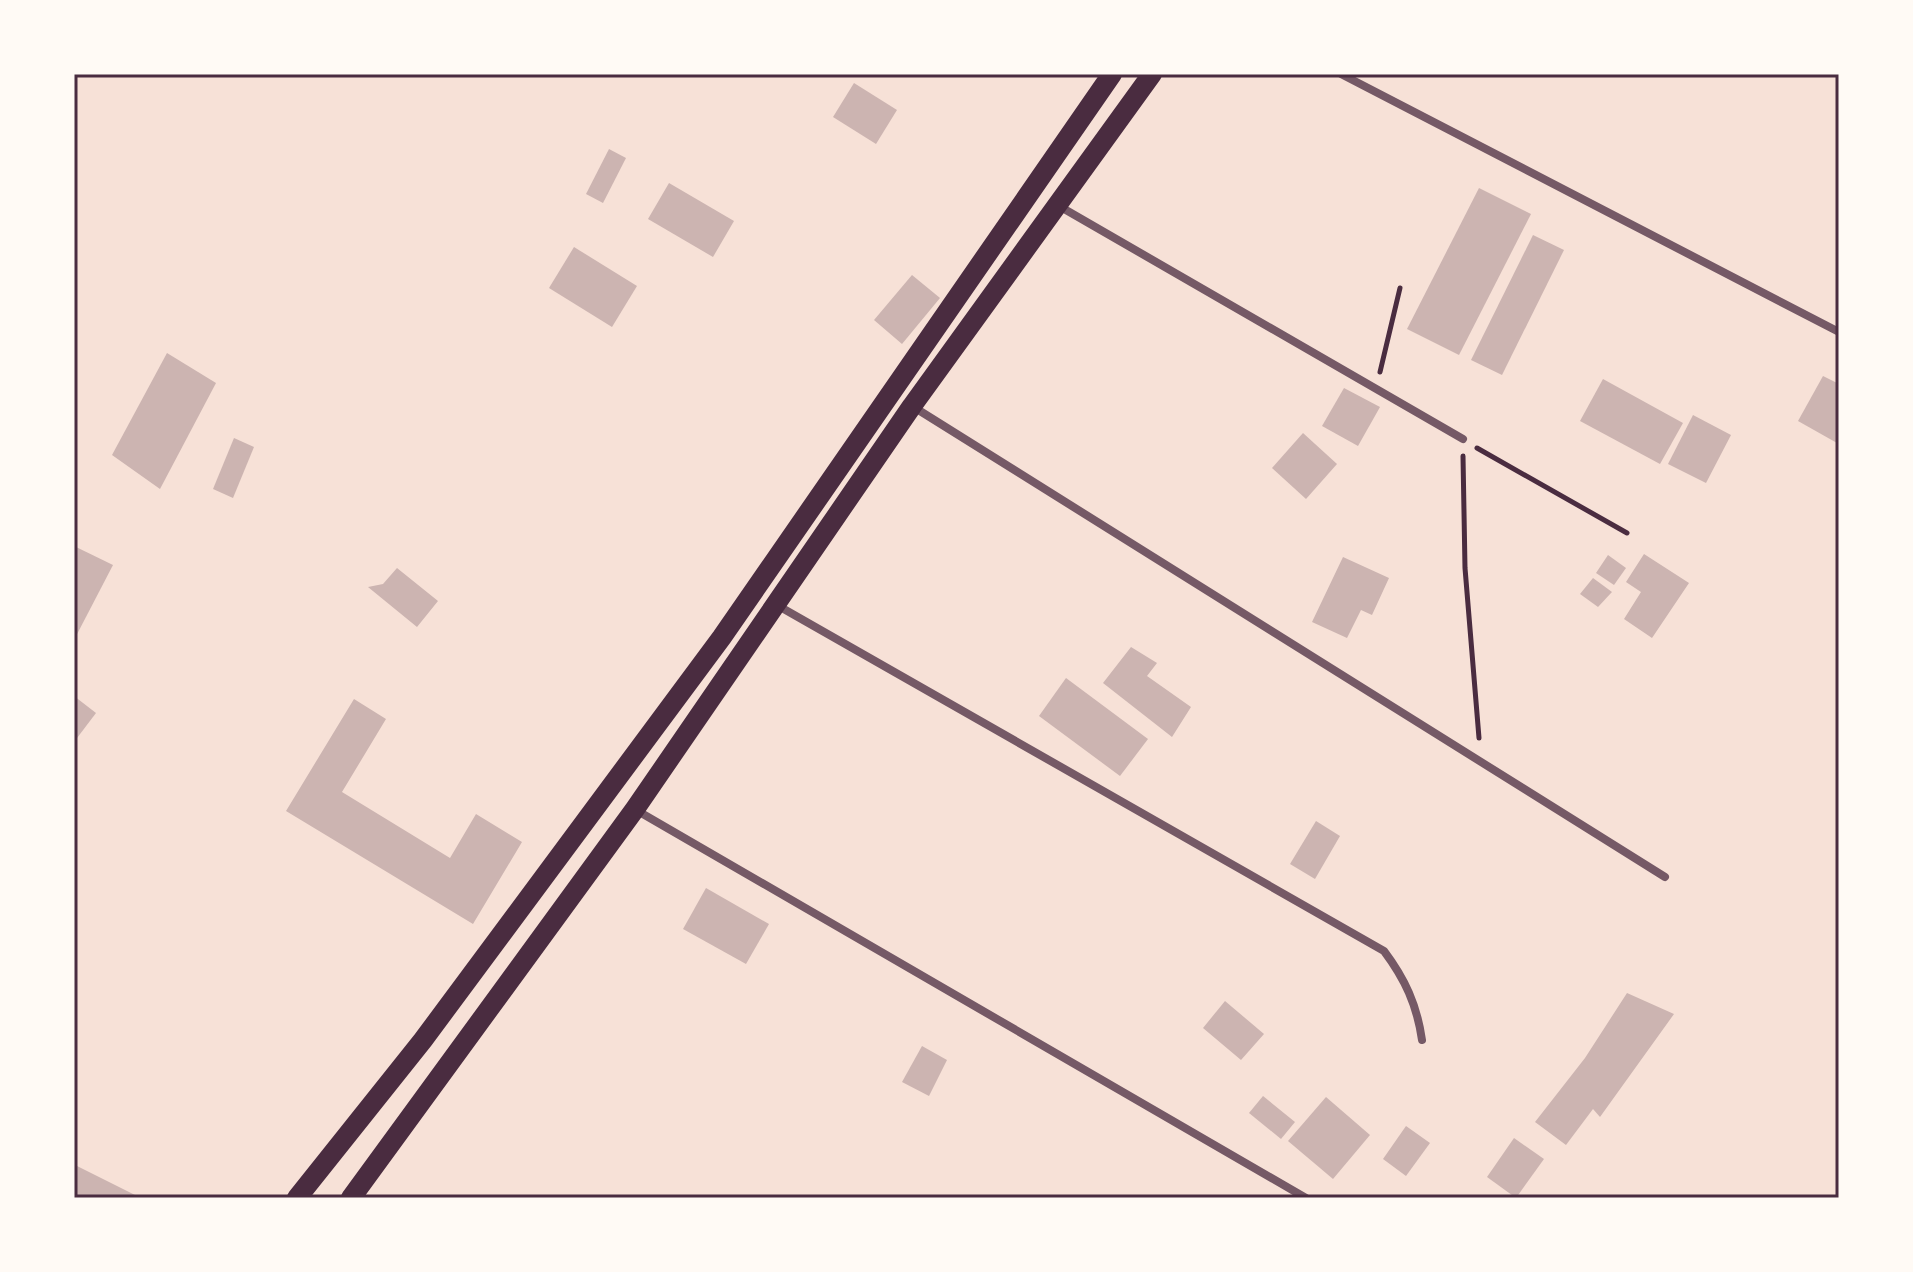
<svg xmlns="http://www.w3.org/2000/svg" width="1913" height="1272" font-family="'Source Sans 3',sans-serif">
  <rect width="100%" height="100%" fill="#f7e1d7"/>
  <!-- building -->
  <g fill="#ccb4b1">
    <polygon points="854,83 897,110 876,144 833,117"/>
    <polygon points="609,149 626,158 603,203 586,194"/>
    <polygon points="669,183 734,221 713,257 648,219"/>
    <polygon points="1479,188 1531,214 1459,355 1407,329"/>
    <polygon points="1533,235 1564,250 1502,375 1471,360"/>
    <polygon points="574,247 637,286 612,327 549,288"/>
    <polygon points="912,275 940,298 902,344 874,320"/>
    <polygon points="167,353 216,383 160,489 112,455"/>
    <polygon points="1823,376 1839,384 1837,443 1798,421"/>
    <polygon points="1603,379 1683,423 1660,464 1580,421"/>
    <polygon points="1344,388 1380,407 1358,446 1322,426"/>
    <polygon points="1693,415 1731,435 1706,483 1668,464"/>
    <polygon points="1303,433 1337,464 1306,499 1272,468"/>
    <polygon points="234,438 254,447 233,498 213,489"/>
    <polygon points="74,546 113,565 74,640"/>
    <polygon points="1644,554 1689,583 1652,638 1624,619 1641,592 1626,582"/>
    <polygon points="1608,555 1626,568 1614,585 1596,573"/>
    <polygon points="1343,557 1389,578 1372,615 1361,610 1347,638 1312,622"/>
    <polygon points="397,568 438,601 417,627 368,587 383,584"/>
    <polygon points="1593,578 1612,592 1598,607 1580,594"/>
    <polygon points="1131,647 1157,663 1147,676 1191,707 1172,737 1103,683"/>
    <polygon points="1066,678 1148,739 1120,776 1039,716"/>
    <polygon points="74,696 96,713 74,742"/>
    <polygon points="354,699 386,719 342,792 450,858 476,814 522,842 473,924 286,811"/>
    <polygon points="1316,821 1340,836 1315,879 1290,864"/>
    <polygon points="706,888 769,924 746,964 683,929"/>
    <polygon points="1627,993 1674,1014 1600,1117 1593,1109 1566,1145 1535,1122 1585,1058"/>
    <polygon points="1225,1001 1264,1034 1241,1060 1203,1028"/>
    <polygon points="922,1046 947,1060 929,1096 902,1082"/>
    <polygon points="1263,1096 1295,1122 1281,1139 1249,1113"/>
    <polygon points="1326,1097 1370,1135 1333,1179 1288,1141"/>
    <polygon points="1406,1126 1430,1143 1406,1176 1383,1159"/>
    <polygon points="1514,1138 1544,1159 1516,1198 1487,1177"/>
    <polygon points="77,1166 141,1198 74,1198 74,1173"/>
  </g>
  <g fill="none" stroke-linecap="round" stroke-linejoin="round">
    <!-- path -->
    <g stroke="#4a2c40" stroke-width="5">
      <polyline points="1380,372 1400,288"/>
      <polyline points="1477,448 1627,533"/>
      <polyline points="1463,456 1465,568 1479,738"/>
    </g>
    <!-- minor -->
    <g stroke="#755966" stroke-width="8">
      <polyline points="1341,74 1839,332"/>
      <polyline points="1059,206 1463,439"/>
      <polyline points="912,406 1665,877"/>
      <path d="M775 604 1384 951C1405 979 1417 1005 1422 1040"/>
      <polyline points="636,810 1306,1198"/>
    </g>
    <!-- primary -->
    <g stroke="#4a2c40" stroke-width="20">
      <polyline points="297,1198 423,1040 722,637 1112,74"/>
      <polyline points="351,1198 635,809 912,406 1152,74"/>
    </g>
  </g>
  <!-- border -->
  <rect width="1913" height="1272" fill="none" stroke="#fffaf5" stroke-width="152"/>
  <rect x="76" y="76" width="1761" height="1120" fill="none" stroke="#4a2c40" stroke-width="3"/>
</svg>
